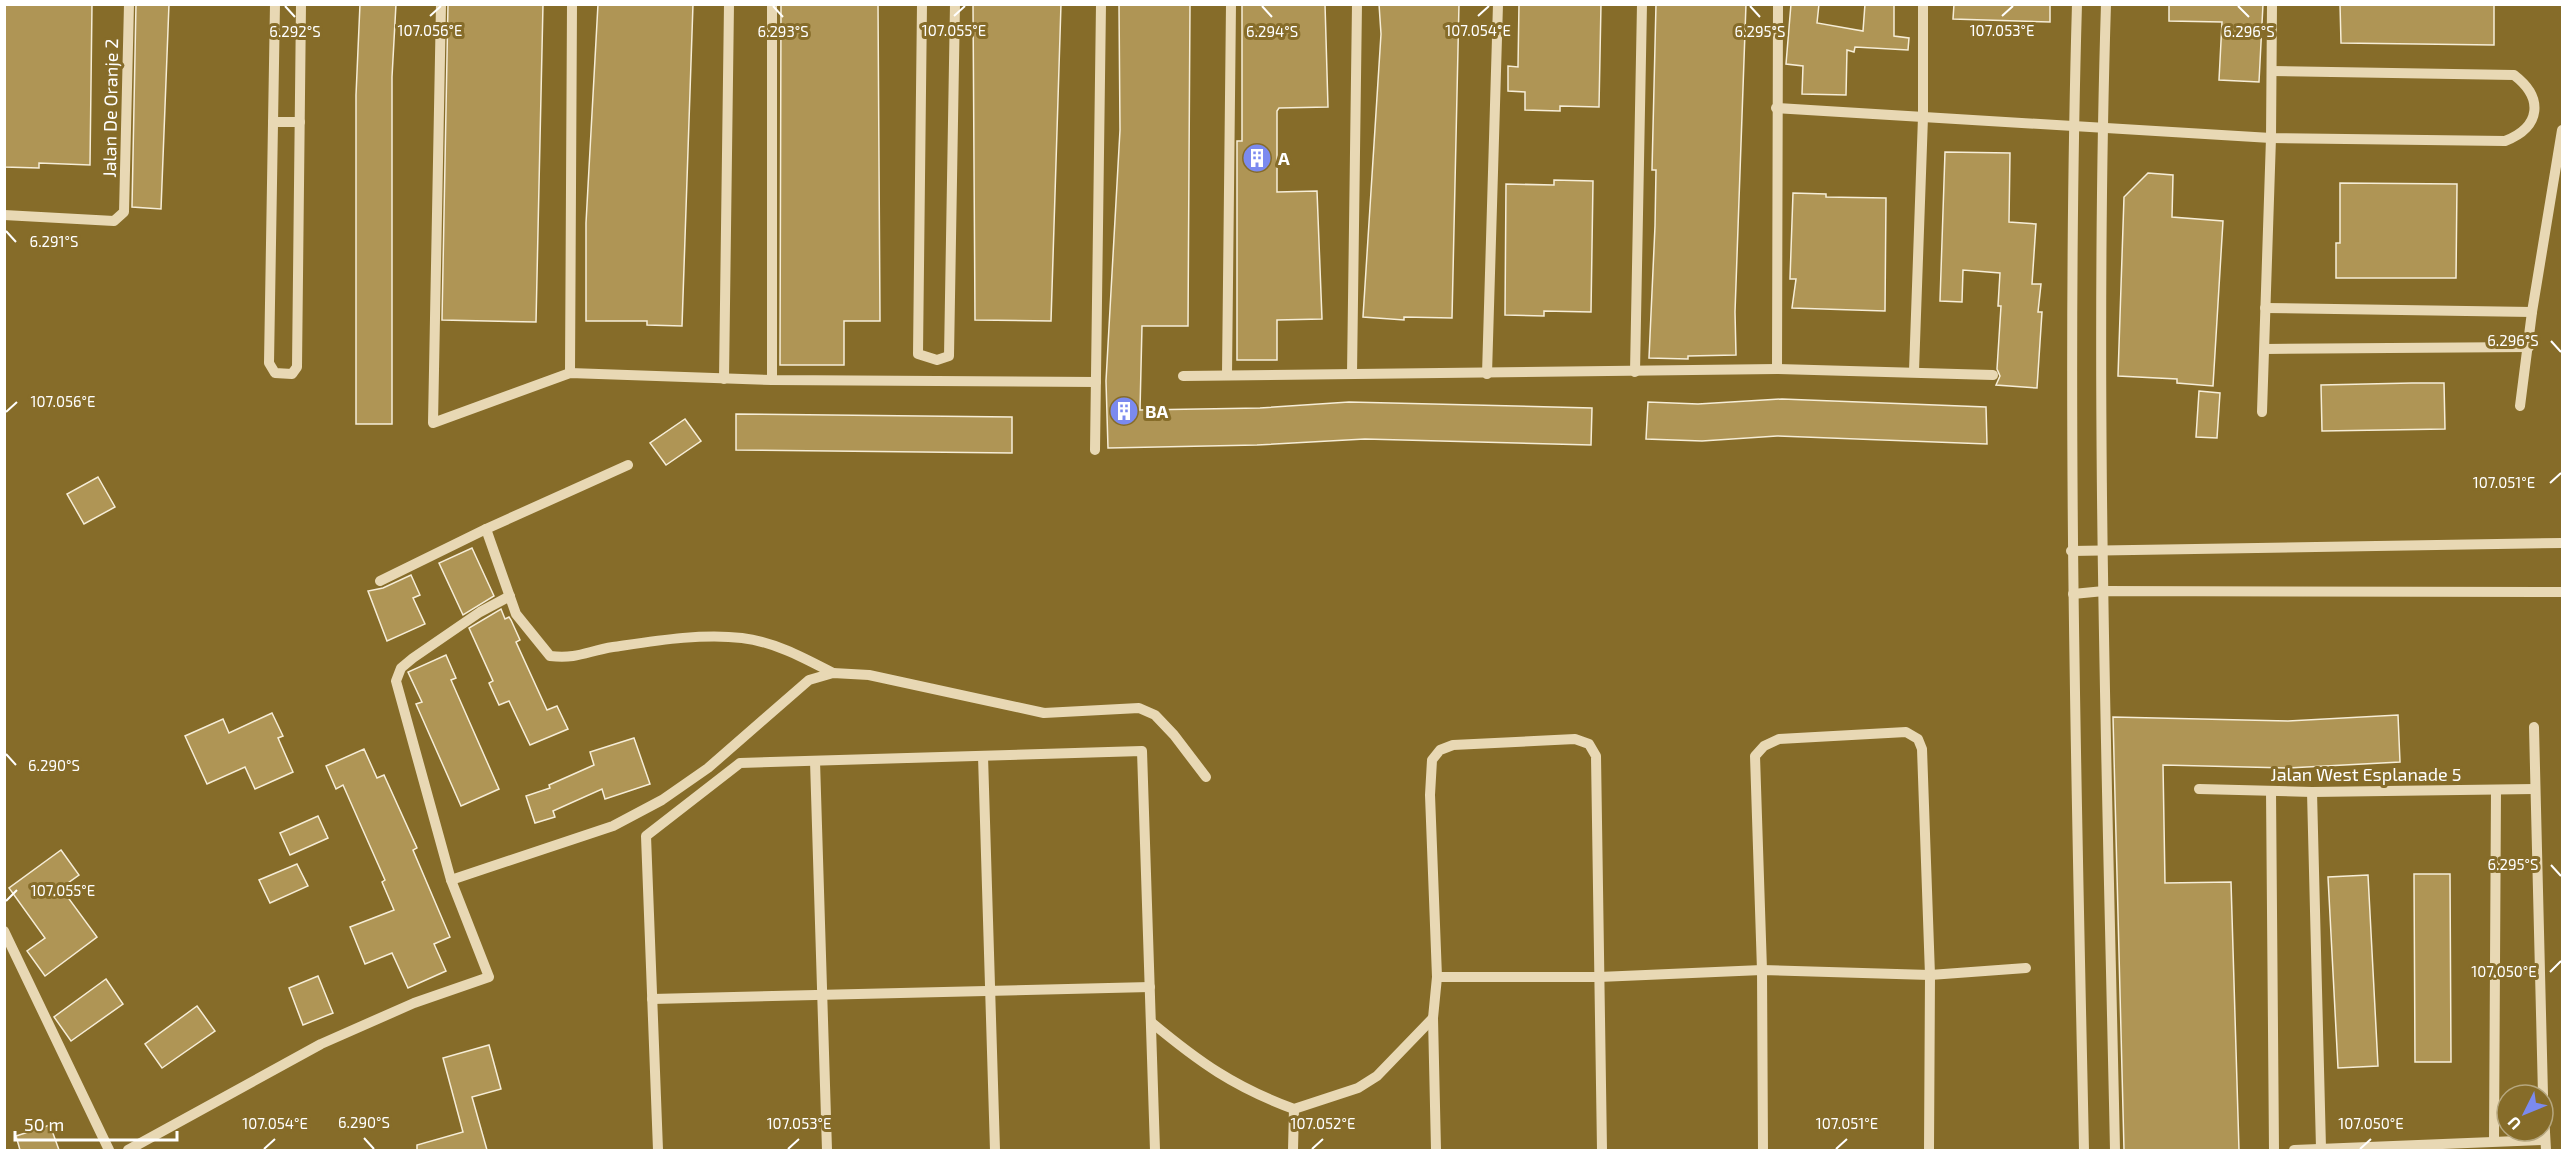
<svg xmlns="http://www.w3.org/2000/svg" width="2567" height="1155" font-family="'Exo 2',sans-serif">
  <rect width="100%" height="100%" fill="#866c29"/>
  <!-- building -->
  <g fill="#af9555" stroke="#f6edd7" stroke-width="1.5">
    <polygon points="4,4 92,4 90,165 39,163 39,168 4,167"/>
    <polygon points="136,4 169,4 161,209 132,207"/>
    <polygon points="360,4 396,4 392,77 392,424 356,424 356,95"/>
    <polygon points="448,4 543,4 536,322 442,320"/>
    <polygon points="598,4 693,4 682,326 647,325 647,321 586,321 586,223"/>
    <polygon points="781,4 878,4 880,321 844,321 844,365 780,365"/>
    <polygon points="973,4 1061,4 1051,321 975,320"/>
    <polygon points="1119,4 1190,4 1188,326 1142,326 1140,410 1260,408 1349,402 1592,408 1591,445 1365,439 1257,445 1108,448 1106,381 1120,130"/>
    <polygon points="1242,4 1325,4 1328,107 1279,108 1277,111 1277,192 1317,191 1322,319 1277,320 1277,360 1237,360 1237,141 1242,141"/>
    <polygon points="1379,4 1459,4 1452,318 1404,317 1404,320 1363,317 1381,34"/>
    <polygon points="1519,4 1601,4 1599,107 1560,106 1560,111 1525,110 1525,92 1508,91 1508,66 1518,67"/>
    <polygon points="1656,4 1746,4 1735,312 1736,355 1688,356 1688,359 1649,358 1655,226 1656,170 1652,170"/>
    <polygon points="1791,4 1819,4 1817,23 1863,31 1865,4 1894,4 1894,36 1909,38 1908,50 1855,47 1854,52 1847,50 1846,95 1802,94 1803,66 1786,64"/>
    <polygon points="1954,4 2050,4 2050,22 1953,19"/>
    <polygon points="2169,4 2263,4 2259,82 2219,80 2222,22 2169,21"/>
    <polygon points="2340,4 2494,4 2494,45 2341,43"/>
    <polygon points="1945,152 2010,153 2009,222 2036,224 2032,284 2041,284 2038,312 2042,312 2037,388 1996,385 2000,376 1997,369 2001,306 1998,306 2000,273 1963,270 1962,302 1940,301"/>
    <polygon points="2148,173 2173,175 2172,217 2223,221 2213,386 2177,383 2177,379 2118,376 2124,197"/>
    <polygon points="1554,180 1593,181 1591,312 1544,311 1544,316 1505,315 1506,184 1554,185"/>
    <polygon points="2340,183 2457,184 2456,278 2336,278 2336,243 2340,243"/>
    <polygon points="1793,193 1826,194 1826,197 1886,198 1885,311 1792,308 1796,279 1790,279"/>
    <polygon points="2412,383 2444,383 2445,429 2322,431 2321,385"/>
    <polygon points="2199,391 2220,393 2217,438 2196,437"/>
    <polygon points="1782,399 1986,407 1987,444 1777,436 1702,441 1646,439 1648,402 1698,404"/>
    <polygon points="736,414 1012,417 1012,453 736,450"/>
    <polygon points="685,419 701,441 666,465 650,443"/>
    <polygon points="98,477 115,507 84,524 67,494"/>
    <polygon points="472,548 494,596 463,615 439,563"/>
    <polygon points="411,575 420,595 413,598 425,624 387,641 368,591 383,588"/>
    <polygon points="501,609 505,619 509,617 511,620 520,640 516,642 547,710 557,706 568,729 530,745 509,701 499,705 489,683 493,681 469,628"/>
    <polygon points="446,655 456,678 451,680 499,789 461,806 416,704 422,702 408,672"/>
    <polygon points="272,713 283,736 278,738 293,772 255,789 245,767 207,784 185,736 223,719 229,733"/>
    <polygon points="2398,715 2400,762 2288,768 2163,765 2165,883 2231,882 2239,1150 2124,1150 2113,717 2288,721"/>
    <polygon points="634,738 650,784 605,799 602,789 553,811 555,817 535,823 526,796 550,788 549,785 594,765 590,752"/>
    <polygon points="364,749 377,778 384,775 417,848 413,850 450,937 434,944 446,971 408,988 392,953 365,964 350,927 394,910 382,882 385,880 343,785 336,789 326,766"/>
    <polygon points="318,816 328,838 290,855 280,833"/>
    <polygon points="61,850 79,875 61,888 97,937 45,976 27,951 45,938 9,888"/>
    <polygon points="297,864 308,886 270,903 259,880"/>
    <polygon points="2414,874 2450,874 2451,1062 2415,1062"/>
    <polygon points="2368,875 2378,1066 2338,1068 2328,877"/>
    <polygon points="318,976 333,1013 303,1025 289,988"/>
    <polygon points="106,979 123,1004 71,1041 54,1017"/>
    <polygon points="197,1006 215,1031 162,1068 145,1044"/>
    <polygon points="489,1045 501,1089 472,1097 487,1150 417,1150 417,1145 463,1132 443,1058"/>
    <polygon points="50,1125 59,1150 20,1150 16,1136"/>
  </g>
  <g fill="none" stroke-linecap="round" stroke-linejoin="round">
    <!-- minor -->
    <g stroke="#e8d8b4" stroke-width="10">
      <polyline points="275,4 269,363 275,373 292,374 297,367 301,4"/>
      <polyline points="441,4 433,423 570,373 772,380 1096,382"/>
      <polyline points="922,4 918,354 937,360 949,356 955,4"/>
      <path d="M2077 4C2066 387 2076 769 2084 1150"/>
      <path d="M2106 4C2094 386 2107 769 2115 1150"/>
      <path d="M1776 108 2271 138 2505 141C2541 127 2544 98 2514 75L2272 71"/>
      <polyline points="273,122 300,122"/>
      <polyline points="4,215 114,221 124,212 129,4"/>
      <polyline points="2265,308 2532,312"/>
      <polyline points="2265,349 2529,347"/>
      <polyline points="1777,369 1778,4"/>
      <polyline points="1914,371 1923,117 1923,4"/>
      <polyline points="1635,372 1642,4"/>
      <polyline points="570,373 572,4"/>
      <polyline points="1352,374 1357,4"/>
      <polyline points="1487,374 1498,4"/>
      <polyline points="1227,375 1231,4"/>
      <polyline points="1183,376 1777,369 1993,375"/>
      <polyline points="724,379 729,4"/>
      <polyline points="772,380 772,4"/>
      <polyline points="2520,406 2532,312 2562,130"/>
      <polyline points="2262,412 2271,138 2272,4"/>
      <polyline points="1095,450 1101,4"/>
      <path d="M486 529 516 614 550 656C579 659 587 651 613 647 654 641 701 633 742 638 775 642 804 658 833 673"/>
      <polyline points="2071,551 2562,543"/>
      <polyline points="380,581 486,529 628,465"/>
      <polyline points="2073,594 2104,591 2562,592"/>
      <polyline points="2534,727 2543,1095"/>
      <polyline points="983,756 995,1150"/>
      <polyline points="815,761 827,1150"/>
      <polyline points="2199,789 2312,792 2534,789"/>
      <polyline points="2271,791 2274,1150"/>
      <polyline points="2312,792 2321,1148"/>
      <polyline points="451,880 613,826 662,800 708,768 809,680 833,673 869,675 1044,713 1139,708 1155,715 1174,735 1206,777"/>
      <polyline points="4,931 109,1150"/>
      <polyline points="1437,977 1599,977 1762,970 1930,975 2026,968"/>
      <polyline points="652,999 1150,987"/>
      <path d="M1151 1022C1199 1062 1234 1087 1294 1109L1358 1088 1377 1076 1433 1018"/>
      <polyline points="2543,1096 2546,1150"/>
      <polyline points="2494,1141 2496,790"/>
      <polyline points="128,1150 321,1044 414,1003 489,977 451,880 396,681 401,668 413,658 480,612 510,596"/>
      <polyline points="658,1150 646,836 740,763 1142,751 1155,1150"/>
      <polyline points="1293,1150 1294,1109"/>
      <polyline points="1436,1150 1433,1018 1437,977 1430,795 1432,760 1440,750 1453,745 1575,739 1589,744 1596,756 1602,1150"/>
      <polyline points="1763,1150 1762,970 1755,756 1764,746 1779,739 1906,732 1918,739 1922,749 1930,975 1929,1150"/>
      <polyline points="2294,1150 2545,1140"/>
    </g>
  </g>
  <!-- ticks -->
  <path fill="none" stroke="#fff" stroke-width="2" d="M285 6 295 17M773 6 783 17M1262 6 1272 17M1750 6 1760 17M2238 6 2249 17M430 16 441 6M954 16 965 6M1478 16 1489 6M2002 16 2013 6M6 231 16 242M2551 341 2561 352M6 412 17 402M2550 483 2561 473M6 754 16 765M2551 865 2561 876M6 901 17 890M2550 972 2561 961M364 1138 374 1149M264 1149 275 1139M788 1149 799 1139M1312 1149 1323 1139M1836 1149 1847 1139M2360 1149 2371 1139"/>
  <!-- icons -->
  <defs>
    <g id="building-disc" transform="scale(1.5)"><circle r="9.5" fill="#7b8aef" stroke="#866c29"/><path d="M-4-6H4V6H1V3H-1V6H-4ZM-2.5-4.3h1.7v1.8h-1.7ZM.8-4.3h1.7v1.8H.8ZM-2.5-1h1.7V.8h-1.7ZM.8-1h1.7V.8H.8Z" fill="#fff"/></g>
  </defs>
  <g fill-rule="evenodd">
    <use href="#building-disc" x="1257" y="158"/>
    <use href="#building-disc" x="1124" y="411"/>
  </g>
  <g text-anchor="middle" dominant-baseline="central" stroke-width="6" stroke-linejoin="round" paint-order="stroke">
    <!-- street labels -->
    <g font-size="18" fill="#fff" stroke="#866c29">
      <text transform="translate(110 108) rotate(-89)">Jalan De Oranje 2</text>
      <text x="2366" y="774">Jalan West Esplanade 5</text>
    </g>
    <!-- poi labels -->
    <g font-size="18" font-weight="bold" fill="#fff" stroke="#866c29" text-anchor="start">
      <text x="1278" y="158">A</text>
      <text x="1145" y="411">BA</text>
    </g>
  </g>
  <g font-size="15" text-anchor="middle" fill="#fff" stroke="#866c29" stroke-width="6" stroke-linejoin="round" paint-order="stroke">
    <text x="430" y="36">107.056°E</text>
    <text x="954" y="36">107.055°E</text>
    <text x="1478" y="36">107.054°E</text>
    <text x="2002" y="36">107.053°E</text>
    <text x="295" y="37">6.292°S</text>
    <text x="783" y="37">6.293°S</text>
    <text x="1272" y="37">6.294°S</text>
    <text x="1760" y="37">6.295°S</text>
    <text x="2249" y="37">6.296°S</text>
    <text x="54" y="247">6.291°S</text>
    <text x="2513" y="346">6.296°S</text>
    <text x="63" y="407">107.056°E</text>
    <text x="2504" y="488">107.051°E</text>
    <text x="54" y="771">6.290°S</text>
    <text x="2513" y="870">6.295°S</text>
    <text x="63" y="896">107.055°E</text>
    <text x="2504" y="977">107.050°E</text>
    <text x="364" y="1128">6.290°S</text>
    <text x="275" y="1129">107.054°E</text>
    <text x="799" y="1129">107.053°E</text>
    <text x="1323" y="1129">107.052°E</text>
    <text x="1847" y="1129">107.051°E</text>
    <text x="2371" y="1129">107.050°E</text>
  </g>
  <!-- border -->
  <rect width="2567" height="1155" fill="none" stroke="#ffffff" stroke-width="12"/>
  <!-- north arrow -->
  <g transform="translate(2525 1113) rotate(227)"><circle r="28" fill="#866c29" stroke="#b6a77f" stroke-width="1.5"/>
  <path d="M0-4.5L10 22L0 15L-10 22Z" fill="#7b8aef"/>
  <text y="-9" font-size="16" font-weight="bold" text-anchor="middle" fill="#ffffff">U</text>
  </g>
  <!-- scale -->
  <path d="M15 1131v9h162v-9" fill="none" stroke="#ffffff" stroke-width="3"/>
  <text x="24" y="1131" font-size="18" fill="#ffffff" stroke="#866c29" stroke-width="4.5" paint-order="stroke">50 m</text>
</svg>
